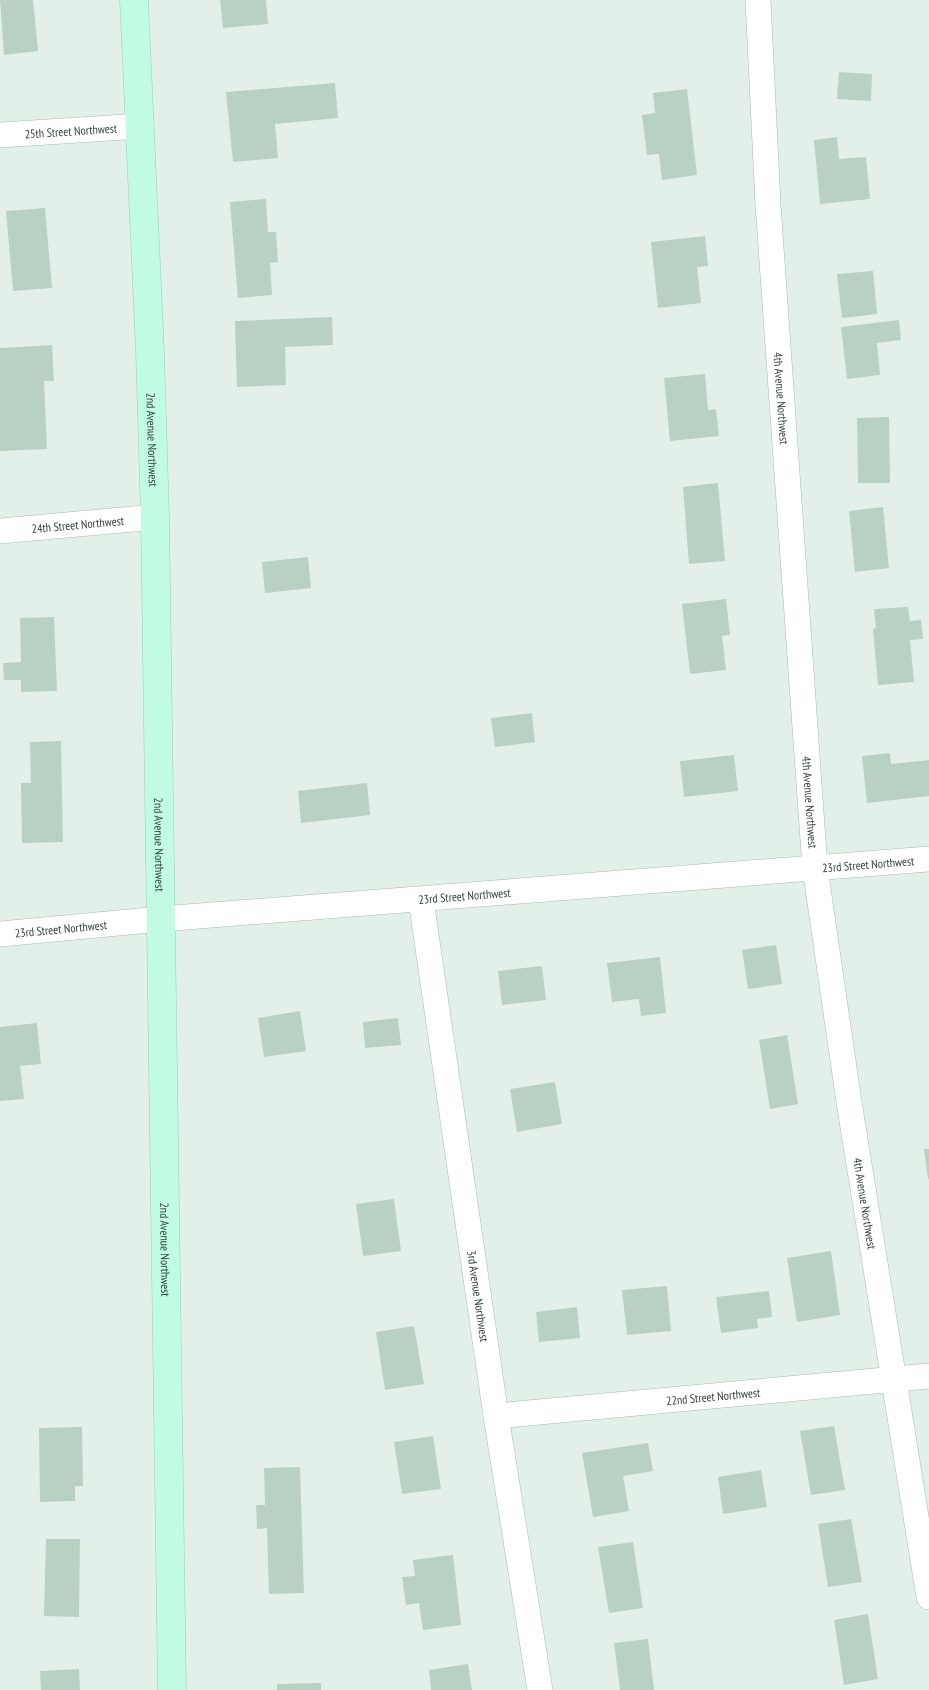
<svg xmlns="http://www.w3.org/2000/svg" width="929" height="1690" font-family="'PT Sans Narrow',sans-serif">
  <rect width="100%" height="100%" fill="#e3f0ea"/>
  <!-- building -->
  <g fill="#b9d1c3">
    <polygon points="0,0 33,0 38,51 4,55"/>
    <polygon points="220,0 266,0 268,24 223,28"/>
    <polygon points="839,72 872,74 871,101 837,99"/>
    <polygon points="335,83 338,118 275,124 278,158 233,162 226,92"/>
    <polygon points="687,89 697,175 662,180 659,154 647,155 642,115 655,113 653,93"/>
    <polygon points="837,137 839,159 866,157 870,199 820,204 814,140"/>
    <polygon points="266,199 268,232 276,232 278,262 270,263 272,295 238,298 230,202"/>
    <polygon points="45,208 52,288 13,291 6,211"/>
    <polygon points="705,236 708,266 697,267 701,303 658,308 651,242"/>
    <polygon points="873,271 877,314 842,318 837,274"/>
    <polygon points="332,317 333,345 285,347 286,385 237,387 235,321"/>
    <polygon points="899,320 901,340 877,343 880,375 847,379 841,327"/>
    <polygon points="52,345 54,381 44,381 47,449 0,451 0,348"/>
    <polygon points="705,374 708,410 716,409 719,436 670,441 664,378"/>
    <polygon points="889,417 890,483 858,483 857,418"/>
    <polygon points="718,483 725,561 689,564 683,487"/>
    <polygon points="883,507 889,568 855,572 849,511"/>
    <polygon points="308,557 311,588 265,593 262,562"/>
    <polygon points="726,599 730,635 722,636 726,670 690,674 682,604"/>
    <polygon points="908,607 910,621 921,620 923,639 910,640 914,682 878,685 873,629 876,628 874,609"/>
    <polygon points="54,617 57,691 21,692 21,680 4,680 3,663 21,662 20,618"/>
    <polygon points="532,713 535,742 495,747 491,718"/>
    <polygon points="61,741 63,842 22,843 21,783 31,783 30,742"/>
    <polygon points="890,753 891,764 929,760 929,796 867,803 862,756"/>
    <polygon points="734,755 738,791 684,797 680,761"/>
    <polygon points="367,783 370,815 301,823 298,791"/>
    <polygon points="776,945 782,984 748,989 742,950"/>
    <polygon points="660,957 666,1013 641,1016 639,999 612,1002 607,963"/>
    <polygon points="542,966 546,1000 502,1005 498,971"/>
    <polygon points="300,1011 306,1051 264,1057 258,1018"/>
    <polygon points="398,1018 401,1045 365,1048 363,1022"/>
    <polygon points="37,1023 41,1064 20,1066 24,1099 0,1101 0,1027"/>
    <polygon points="787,1035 798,1104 770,1109 759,1040"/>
    <polygon points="555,1082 562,1124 517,1132 510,1089"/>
    <polygon points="924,1149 929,1149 929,1179 928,1179"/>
    <polygon points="394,1199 401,1251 363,1256 356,1204"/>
    <polygon points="831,1251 840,1315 797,1322 787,1258"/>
    <polygon points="667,1286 671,1331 627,1335 622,1290"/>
    <polygon points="769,1291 772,1317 757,1319 758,1328 721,1333 716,1297"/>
    <polygon points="577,1307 580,1338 539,1342 536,1312"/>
    <polygon points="414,1326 424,1384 385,1390 376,1332"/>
    <polygon points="834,1426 845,1490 811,1495 800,1431"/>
    <polygon points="82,1427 83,1486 75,1486 75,1501 40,1502 39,1428"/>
    <polygon points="433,1436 441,1489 402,1494 394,1442"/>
    <polygon points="648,1443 653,1471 623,1476 629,1511 593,1517 582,1453"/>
    <polygon points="300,1467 304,1593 269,1594 267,1528 257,1529 256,1505 265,1505 264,1468"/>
    <polygon points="761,1470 767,1507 723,1514 718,1477"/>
    <polygon points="851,1519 862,1582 828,1587 818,1524"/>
    <polygon points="46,1539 80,1539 79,1617 44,1616"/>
    <polygon points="633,1542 643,1608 609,1613 598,1547"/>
    <polygon points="453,1555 461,1625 423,1630 419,1603 406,1605 402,1577 415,1576 413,1560"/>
    <polygon points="868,1614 878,1679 844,1685 834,1620"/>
    <polygon points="648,1639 654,1690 620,1690 614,1643"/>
    <polygon points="468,1664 472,1690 431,1690 429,1670"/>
    <polygon points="79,1669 80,1690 41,1690 40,1671"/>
    <polygon points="321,1683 321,1690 277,1690 277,1684"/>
  </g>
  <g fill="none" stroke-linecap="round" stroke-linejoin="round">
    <!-- minor casing -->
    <g stroke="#a6bbaf" stroke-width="26">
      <g id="minor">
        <path id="s1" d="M758 0 768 205 815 868 849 1102 929 1597"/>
        <path id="s2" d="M0 135 141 126"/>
        <path id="s3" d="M0 531 155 517"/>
        <path id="s4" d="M421 900 496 1416 540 1690"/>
        <path id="s5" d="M0 934 161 919 929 859"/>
        <path id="s6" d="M496 1416 929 1376"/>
      </g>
    </g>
    <!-- secondary casing -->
    <g stroke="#94cfb3" stroke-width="29">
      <g id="secondary">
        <path id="s7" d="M134 0 150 352 155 517 172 1690"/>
      </g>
    </g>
    <!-- minor -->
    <use href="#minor" stroke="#fff" stroke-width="25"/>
    <!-- secondary -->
    <use href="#secondary" stroke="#c1fbe2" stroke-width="28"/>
  </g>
  <g text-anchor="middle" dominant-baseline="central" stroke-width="4" stroke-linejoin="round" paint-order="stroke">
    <!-- street labels -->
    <g font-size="12" fill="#334239" stroke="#fff">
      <text stroke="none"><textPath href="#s2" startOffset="71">25th Street Northwest</textPath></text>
      <text stroke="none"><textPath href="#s1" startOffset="399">4th Avenue Northwest</textPath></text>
      <text stroke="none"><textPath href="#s7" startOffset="440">2nd Avenue Northwest</textPath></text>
      <text stroke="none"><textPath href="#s3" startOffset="78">24th Street Northwest</textPath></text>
      <text stroke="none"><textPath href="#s1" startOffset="804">4th Avenue Northwest</textPath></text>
      <text stroke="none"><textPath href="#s7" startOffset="845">2nd Avenue Northwest</textPath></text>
      <text stroke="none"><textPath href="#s5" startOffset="871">23rd Street Northwest</textPath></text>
      <text stroke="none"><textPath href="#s5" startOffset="466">23rd Street Northwest</textPath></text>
      <text stroke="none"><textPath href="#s5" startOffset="61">23rd Street Northwest</textPath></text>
      <text stroke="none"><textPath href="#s1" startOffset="1209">4th Avenue Northwest</textPath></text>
      <text stroke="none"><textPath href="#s7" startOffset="1250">2nd Avenue Northwest</textPath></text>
      <text stroke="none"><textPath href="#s4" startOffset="400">3rd Avenue Northwest</textPath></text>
      <text stroke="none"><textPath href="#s6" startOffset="218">22nd Street Northwest</textPath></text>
    </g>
  </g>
</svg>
